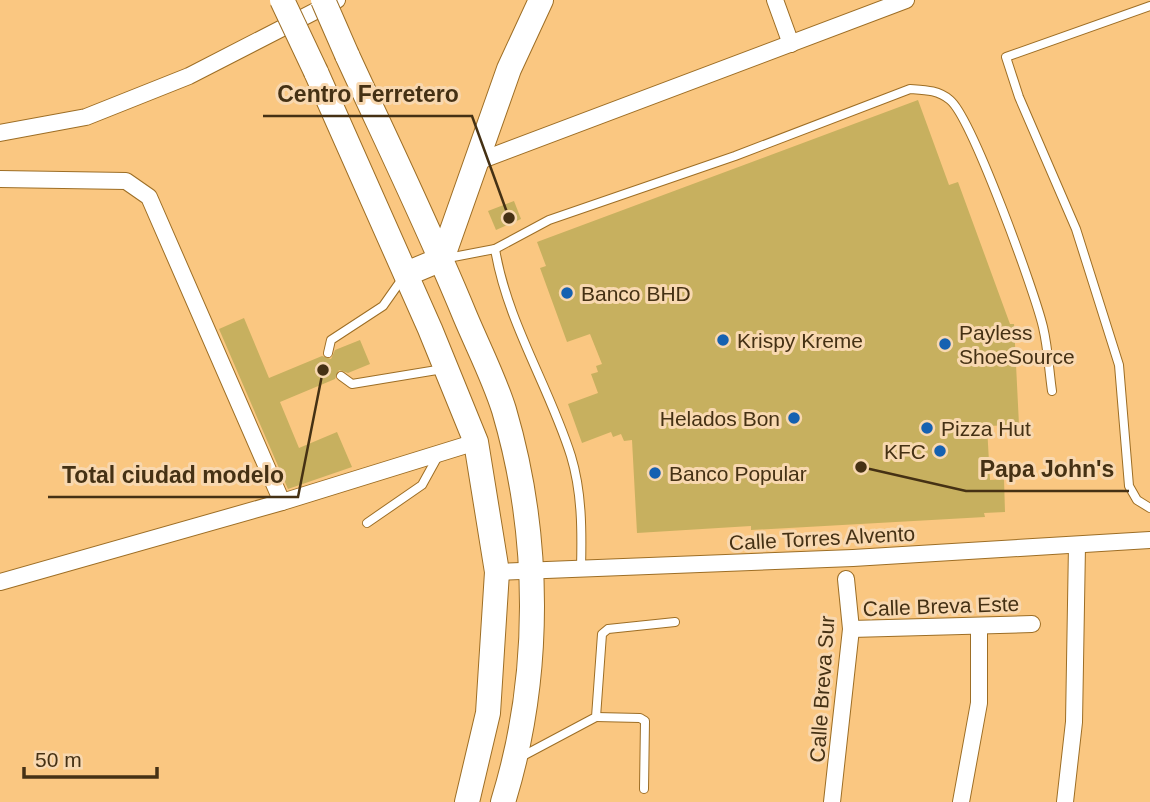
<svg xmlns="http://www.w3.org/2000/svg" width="1150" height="802" font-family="Helvetica,sans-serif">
  <rect width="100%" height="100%" fill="#fac781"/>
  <!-- building -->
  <g fill="#c7b05f">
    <polygon points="918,100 949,185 958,182 1010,324 1014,324 1019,425 987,426 990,480 1004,479 1005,512 984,513 985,517 751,530 751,526 637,533 632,440 624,441 621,434 613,437 611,432 582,443 568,404 598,393 591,374 598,372 596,366 602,364 590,334 567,342 540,268 546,266 537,242"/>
    <polygon points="514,201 521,219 496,230 488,211"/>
    <polygon points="244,318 269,378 322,356 331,359 335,350 360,340 370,364 348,373 339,370 335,379 280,402 299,448 337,432 352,467 288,489 219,329"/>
  </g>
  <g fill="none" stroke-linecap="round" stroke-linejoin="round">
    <!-- service casing -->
    <g stroke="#9d6e25" stroke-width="10">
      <g id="service">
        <polyline points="1150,6 1006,57 1019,97 1076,229 1119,365 1129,486 1137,500 1150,508"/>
        <path d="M495 249C507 322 549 386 571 456 582 492 582 531 581 568"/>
        <path d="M448 258 495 249 549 220 735 156 910 89C925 90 938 90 950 100 972 118 1035 293 1043 327 1048 348 1049 370 1052 391"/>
        <polyline points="328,353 331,340 383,306 402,279"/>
        <polyline points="341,376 352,384 443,369"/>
        <polyline points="367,523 422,485 438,456"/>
        <polyline points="596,717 640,718 645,721 644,789"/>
        <polyline points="519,758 596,717 602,634 608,629 675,622"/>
      </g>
    </g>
    <!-- minor casing -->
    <g stroke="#9d6e25" stroke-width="18">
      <g id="minor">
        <polyline points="775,0 791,44"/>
        <polyline points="0,133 86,117 189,76 337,0"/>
        <polyline points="474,163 906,0"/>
        <polyline points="0,179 126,181 149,197 282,502"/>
        <polyline points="497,572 853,558 1150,540"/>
        <polyline points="0,582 282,502 476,442"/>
        <polyline points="851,629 1032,624"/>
        <polyline points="832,802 851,629 846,579"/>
        <polyline points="961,802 979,703 979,626"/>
        <polyline points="1065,802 1074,722 1077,545"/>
      </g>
    </g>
    <!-- primary casing -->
    <g stroke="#9d6e25" stroke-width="26">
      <g id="primary">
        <path d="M347 55C387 142 429 228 465 316 478 347 494 378 504 410 541 536 542 676 503 802"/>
        <polyline points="316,72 430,329 476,442 497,572 488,713 467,802"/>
        <polyline points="406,274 442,259 509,69 541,0"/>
      </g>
    </g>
    <!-- service -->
    <use href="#service" stroke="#fff" stroke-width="8"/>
    <!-- minor -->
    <use href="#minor" stroke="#fff" stroke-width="16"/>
    <!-- primary -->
    <use href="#primary" stroke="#fff" stroke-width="24"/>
    <!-- primary-bridge casing -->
    <g stroke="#9d6e25" stroke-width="26" stroke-linecap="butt">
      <g id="primary-bridge">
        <polyline points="282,0 316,72"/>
        <polyline points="323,0 347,55"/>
      </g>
    </g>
    <!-- primary-bridge -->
    <use href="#primary-bridge" stroke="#fff" stroke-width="24"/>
  </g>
  <!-- markers -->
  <g fill="#1561b1" stroke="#f8d8b0" stroke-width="2.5">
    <circle cx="567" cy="293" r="7"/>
    <circle cx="723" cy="340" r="7"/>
    <circle cx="945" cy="344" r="7"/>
    <circle cx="794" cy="418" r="7"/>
    <circle cx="927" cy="428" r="7"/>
    <circle cx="940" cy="451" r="7"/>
    <circle cx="655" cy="473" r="7"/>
  </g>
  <g text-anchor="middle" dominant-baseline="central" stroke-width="6" stroke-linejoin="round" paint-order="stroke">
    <!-- poi labels -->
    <g font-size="21" fill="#453114" stroke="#f8d8b0" text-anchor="start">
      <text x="581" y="293">Banco BHD</text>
      <text x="959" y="332">Payless<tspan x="959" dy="24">ShoeSource</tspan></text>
      <text x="737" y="340">Krispy Kreme</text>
      <text x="780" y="418" text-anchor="end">Helados Bon</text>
      <text x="941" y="428">Pizza Hut</text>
      <text x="926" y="451" text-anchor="end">KFC</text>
      <text x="669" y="473">Banco Popular</text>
    </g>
    <!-- street labels -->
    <g font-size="21" fill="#453114" stroke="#f8d8b0">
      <text transform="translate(822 538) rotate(-3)">Calle Torres Alvento</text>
      <text transform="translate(941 606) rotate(-2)">Calle Breva Este</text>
      <text transform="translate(822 689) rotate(-86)">Calle Breva Sur</text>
    </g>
  </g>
  <!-- callouts -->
  <path fill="none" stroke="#453114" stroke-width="2.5" d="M509 218L472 116H263M861 467L966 491H1129M323 370L298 497H48"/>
  <g fill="#453114" stroke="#f8d8b0" stroke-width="2.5">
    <circle cx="509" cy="218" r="7"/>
    <circle cx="861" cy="467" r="7"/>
    <circle cx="323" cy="370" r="7"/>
  </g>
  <g font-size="23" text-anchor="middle" font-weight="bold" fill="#453114" stroke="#f8d8b0" stroke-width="6" stroke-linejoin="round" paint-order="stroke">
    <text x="368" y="102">Centro Ferretero</text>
    <text x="1047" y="477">Papa John's</text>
    <text x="173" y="483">Total ciudad modelo</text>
  </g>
  <!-- scale -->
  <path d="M24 767v10h133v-10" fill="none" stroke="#453114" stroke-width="3.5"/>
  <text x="35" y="767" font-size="21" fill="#453114" stroke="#f8d8b0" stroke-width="5" paint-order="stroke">50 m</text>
</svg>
